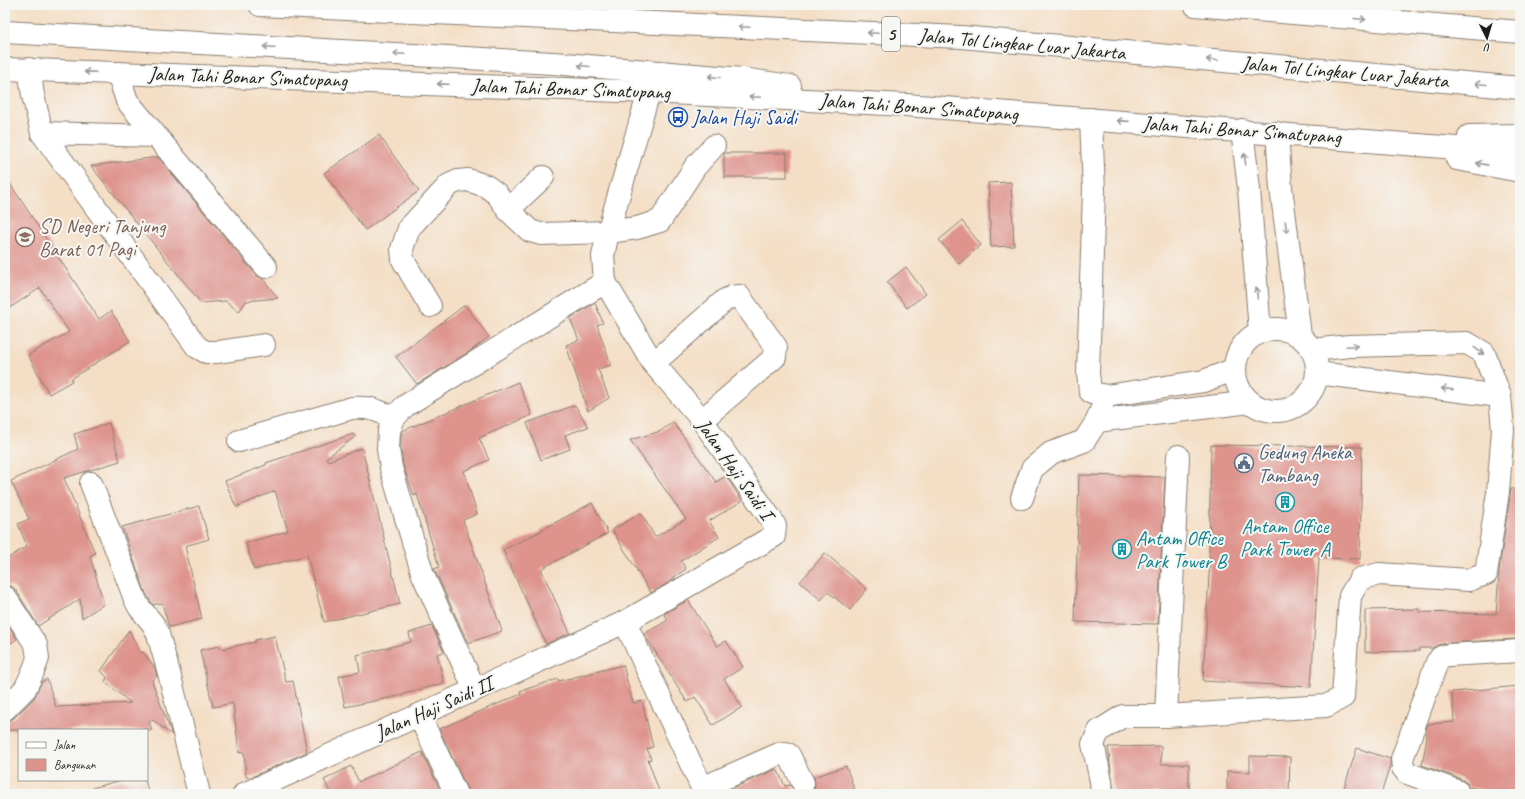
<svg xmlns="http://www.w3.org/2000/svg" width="1525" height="799" font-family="Caveat,sans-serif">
  <rect width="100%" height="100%" fill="#f6f6f2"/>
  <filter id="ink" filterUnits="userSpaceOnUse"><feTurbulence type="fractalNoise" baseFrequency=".025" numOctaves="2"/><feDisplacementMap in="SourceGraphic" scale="8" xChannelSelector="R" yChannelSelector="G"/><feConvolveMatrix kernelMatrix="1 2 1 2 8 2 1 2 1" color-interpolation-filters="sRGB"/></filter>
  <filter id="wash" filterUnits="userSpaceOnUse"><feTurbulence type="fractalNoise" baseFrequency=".012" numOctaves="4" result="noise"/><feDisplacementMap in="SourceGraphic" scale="16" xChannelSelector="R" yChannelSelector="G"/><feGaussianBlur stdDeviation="0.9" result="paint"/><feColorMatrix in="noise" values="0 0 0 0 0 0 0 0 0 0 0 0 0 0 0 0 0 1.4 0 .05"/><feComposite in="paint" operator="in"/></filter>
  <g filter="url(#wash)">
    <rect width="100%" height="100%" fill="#f4dec5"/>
    <g id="blocks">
      <!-- building -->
      <g fill="#de938c">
        <polygon points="379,135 419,191 365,230 324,173"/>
        <rect x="724" y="153" width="63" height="24"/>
        <polygon points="158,157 256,275 263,279 278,298 246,301 239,312 226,301 201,303 91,166"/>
        <polygon points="5,176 99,319 111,311 130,341 71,379 72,381 49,394 28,355 69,332 40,288 5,311"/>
        <polygon points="1011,182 1014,246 991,247 988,183"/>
        <polygon points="962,221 981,245 959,264 939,240"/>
        <polygon points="906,267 926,294 907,308 887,282"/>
        <polygon points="595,303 603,323 597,325 611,365 598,369 609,398 588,411 566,345 579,340 570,318"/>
        <polygon points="465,305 489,337 469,352 417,384 396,357"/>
        <polygon points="518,382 532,415 479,438 489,460 464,471 477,514 463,520 502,631 468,643 435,571 434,569 439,567 417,494 414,496 403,465 401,448 401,434 402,431"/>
        <polygon points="575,405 588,427 565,435 570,449 541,460 527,423"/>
        <polygon points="673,422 716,482 726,476 742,501 709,521 719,537 681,561 686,569 674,577 675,579 651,593 612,530 641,513 655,537 686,519 630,440 661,431"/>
        <polygon points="109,423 120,461 64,478 95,553 90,556 104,604 82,618 80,599 38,626 16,590 11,586 5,585 5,560 27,546 18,524 29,519 11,481 78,449 74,434"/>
        <polygon points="353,434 355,437 326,458 328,461 362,448 400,604 324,622 307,555 254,570 246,543 288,531 275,491 236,507 225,481 266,465 266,463"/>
        <polygon points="1211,445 1362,447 1360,559 1319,558 1311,687 1203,681 1210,557 1209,557"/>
        <polygon points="1079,475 1165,477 1158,624 1075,622"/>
        <polygon points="1511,489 1520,489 1520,614 1517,614 1516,639 1447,643 1438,645 1432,648 1419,648 1419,651 1365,652 1365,610 1419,609 1419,612 1496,614 1500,562"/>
        <polygon points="592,503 608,533 541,569 570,633 546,644 503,550 541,531 541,530"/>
        <polygon points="199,506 209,539 185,546 202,619 169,627 162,603 153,605 146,594 122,527"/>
        <polygon points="825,553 867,589 850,610 828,592 821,600 800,582"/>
        <polygon points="688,600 717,646 726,641 743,667 724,679 742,707 713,725 695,697 687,702 644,634 668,620 664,614"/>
        <polygon points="5,620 17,639 5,647"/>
        <polygon points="432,626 444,652 437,654 444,683 404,694 404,695 345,707 339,676 360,672 357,655 411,642 409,633"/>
        <polygon points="129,630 140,653 143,652 155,668 157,676 152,681 172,735 153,720 149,722 152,730 5,730 5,721 14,718 34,698 41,683 47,679 56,707 131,703 105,682 107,677 101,671"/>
        <polygon points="275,636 286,682 293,681 307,752 252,777 246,777 244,752 239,753 233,703 213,707 200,650 220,646 221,649 255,642 255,640"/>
        <polygon points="623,665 633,703 642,701 653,747 647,749 651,759 648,760 660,794 468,794 467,789 439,729 521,694 520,691 558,679 559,681"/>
        <polygon points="1520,686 1520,794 1484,794 1483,790 1468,787 1467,783 1461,779 1422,765 1427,737 1426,728 1428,724 1454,722 1452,692"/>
        <polygon points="1161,746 1161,764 1189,764 1189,794 1114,794 1108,747"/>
        <polygon points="1357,748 1390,759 1390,766 1381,794 1342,794"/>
        <polygon points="422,752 442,794 331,794 324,780 351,766 359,782"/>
        <polygon points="1250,756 1290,757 1289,794 1227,794 1227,771 1250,772"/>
        <polygon points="846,766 856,794 809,794 814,790 815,784 814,777"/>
        <polygon points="777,769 785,786 790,785 798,794 719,794"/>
        <polygon points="122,780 145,780 149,794 93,794 92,788"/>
      </g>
    </g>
  </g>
  <g filter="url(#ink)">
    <use href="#blocks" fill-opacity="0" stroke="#887d70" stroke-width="1"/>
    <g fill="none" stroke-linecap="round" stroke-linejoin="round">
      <!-- minor casing -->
      <g stroke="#887d70" stroke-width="24">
        <g id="minor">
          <polyline points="29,69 33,95 42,133 197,347 206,352 218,352 264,345"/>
          <polyline points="118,73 127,101 266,267"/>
          <polyline points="1091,119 1094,191 1088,373 1090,391 1092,393 1106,396 1204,381 1235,369"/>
          <polyline points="1242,130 1249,189 1260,332"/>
          <polyline points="42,133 155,136"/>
          <polyline points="1277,133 1281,188 1300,335"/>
          <polyline points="508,210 543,177"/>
          <polyline points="430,306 403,260 402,249 409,228 449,185 458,181 468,180 486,186 497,194 508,210 530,231 541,234 608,232 637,228 660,221 695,167 714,146"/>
          <circle cx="1276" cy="370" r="41"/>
          <polyline points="653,363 664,354 725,300 732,297 739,296 776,347 775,357 702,420"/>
          <polyline points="1317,373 1500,396"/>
          <polyline points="1097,421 1250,402"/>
          <path d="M239 441 352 408C371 407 377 410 394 418"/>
          <polyline points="91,483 135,599 139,607 153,624 158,634 169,673 199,794"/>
          <polyline points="1022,498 1032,469 1051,453 1084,441 1097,421 1102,408"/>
          <polyline points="5,597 36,645 38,658 33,672 25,689 5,709"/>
          <polyline points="625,622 705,794"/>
          <polyline points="475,690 423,575 391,468 388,449 389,431 394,418 405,406 605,282"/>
          <polyline points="419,715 456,794"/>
          <polyline points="1166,716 1178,456"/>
          <polyline points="702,788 779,754 786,753 789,755 803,783"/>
          <polyline points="244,794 625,622 774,536 775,526 771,519 702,420 653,363 605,282 603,256 608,232 649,92"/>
          <polyline points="1102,794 1101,781 1093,744 1099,731 1123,716 1166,716 1326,706 1343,697 1350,596 1360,579 1379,574 1469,580 1486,574 1498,492 1503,430 1500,396 1484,353 1467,343 1349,346 1313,350"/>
          <polyline points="1457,794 1457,791 1407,773 1403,768 1402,759 1437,662 1441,657 1448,655 1520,651"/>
        </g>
      </g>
      <!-- highway casing -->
      <g stroke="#887d70" stroke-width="24">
        <g id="highway">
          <polyline points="260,5 961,37 1520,88"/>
          <polyline points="1195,5 1520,32"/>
          <polyline points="5,32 553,63 742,79 790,86"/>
          <polyline points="5,69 649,92 906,105 1520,153"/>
          <polyline points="1469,136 1520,135"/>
          <polyline points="1457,159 1520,171"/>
        </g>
      </g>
      <!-- minor -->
      <use href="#minor" stroke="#fff" stroke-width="22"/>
      <!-- highway -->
      <use href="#highway" stroke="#fff" stroke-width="22"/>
    </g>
    <!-- one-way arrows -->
    <defs><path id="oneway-shaft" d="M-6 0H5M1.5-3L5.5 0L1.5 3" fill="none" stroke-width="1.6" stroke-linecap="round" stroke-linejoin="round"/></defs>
    <g stroke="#999">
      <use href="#oneway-shaft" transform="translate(1360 19) rotate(5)"/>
      <use href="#oneway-shaft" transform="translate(744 27) rotate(-177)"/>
      <use href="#oneway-shaft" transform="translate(873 33) rotate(-177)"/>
      <use href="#oneway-shaft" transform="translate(269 47) rotate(-177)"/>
      <use href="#oneway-shaft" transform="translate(399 54) rotate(-177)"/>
      <use href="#oneway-shaft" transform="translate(1212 60) rotate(-175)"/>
      <use href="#oneway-shaft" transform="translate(584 66) rotate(-175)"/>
      <use href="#oneway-shaft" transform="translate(90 72) rotate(-178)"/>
      <use href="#oneway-shaft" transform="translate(714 77) rotate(-175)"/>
      <use href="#oneway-shaft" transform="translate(443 84) rotate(-178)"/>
      <use href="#oneway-shaft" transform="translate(1481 84) rotate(-175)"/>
      <use href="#oneway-shaft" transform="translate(755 97) rotate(-177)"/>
      <use href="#oneway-shaft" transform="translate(1123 121) rotate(-176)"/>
      <use href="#oneway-shaft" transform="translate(1245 159) rotate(-97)"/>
      <use href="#oneway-shaft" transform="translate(1482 164) rotate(-169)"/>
      <use href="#oneway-shaft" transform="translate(1286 227) rotate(83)"/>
      <use href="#oneway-shaft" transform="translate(1257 293) rotate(-94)"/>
      <use href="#oneway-shaft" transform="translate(1352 346) rotate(-3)"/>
      <use href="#oneway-shaft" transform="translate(1479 351) rotate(36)"/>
      <use href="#oneway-shaft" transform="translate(1447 389) rotate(-173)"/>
    </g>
  </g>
  <!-- icons -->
  <defs>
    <g id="bus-ring" transform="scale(1)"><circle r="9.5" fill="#f6f6f2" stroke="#1a4fb4" stroke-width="1.5"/><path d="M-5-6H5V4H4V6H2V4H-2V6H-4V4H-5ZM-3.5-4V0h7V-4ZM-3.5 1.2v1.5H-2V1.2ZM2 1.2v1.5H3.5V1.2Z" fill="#1a4fb4"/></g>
    <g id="school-ring" transform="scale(1)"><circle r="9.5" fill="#f6f6f2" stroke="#8d6e63" stroke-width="1.5"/><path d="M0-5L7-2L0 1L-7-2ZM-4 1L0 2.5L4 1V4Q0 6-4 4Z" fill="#8d6e63"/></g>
    <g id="civic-ring" transform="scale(1)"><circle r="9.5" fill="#f6f6f2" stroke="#5c6f8a" stroke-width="1.5"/><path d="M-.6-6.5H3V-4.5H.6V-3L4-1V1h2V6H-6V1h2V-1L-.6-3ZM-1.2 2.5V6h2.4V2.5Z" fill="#5c6f8a"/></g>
    <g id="building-ring" transform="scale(1)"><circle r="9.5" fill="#f6f6f2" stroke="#0f9aa8" stroke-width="1.5"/><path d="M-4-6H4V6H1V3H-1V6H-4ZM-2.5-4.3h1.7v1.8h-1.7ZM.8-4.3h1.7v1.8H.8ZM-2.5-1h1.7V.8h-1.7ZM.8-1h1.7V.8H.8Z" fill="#0f9aa8"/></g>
  </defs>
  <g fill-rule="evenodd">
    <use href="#bus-ring" x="678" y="117"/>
    <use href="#school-ring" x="25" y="237"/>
    <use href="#civic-ring" x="1244" y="463"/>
    <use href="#building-ring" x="1285" y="502"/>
    <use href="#building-ring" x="1122" y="549"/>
  </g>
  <g text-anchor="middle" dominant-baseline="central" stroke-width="4" stroke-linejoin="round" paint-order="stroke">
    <!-- shield labels -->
    <rect fill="#f6f6f2" stroke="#5d5d5c" stroke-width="1" x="882" y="17" width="18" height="34" rx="3"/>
    <g font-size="19" font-weight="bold" fill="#1c1c1c">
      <text x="891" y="34">5</text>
    </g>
    <!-- street labels -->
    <g font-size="20" fill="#1c1c1c" stroke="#f6f6f2">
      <text transform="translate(1022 44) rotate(5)">Jalan Tol Lingkar Luar Jakarta</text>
      <text transform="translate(1345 72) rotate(5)">Jalan Tol Lingkar Luar Jakarta</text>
      <text transform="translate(248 77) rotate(2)">Jalan Tahi Bonar Simatupang</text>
      <text transform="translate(571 89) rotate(2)">Jalan Tahi Bonar Simatupang</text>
      <text transform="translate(919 107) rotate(4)">Jalan Tahi Bonar Simatupang</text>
      <text transform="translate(1242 130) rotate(4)">Jalan Tahi Bonar Simatupang</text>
      <text transform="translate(735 469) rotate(55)">Jalan Haji Saidi I</text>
      <text transform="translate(434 708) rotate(-24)">Jalan Haji Saidi II</text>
    </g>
    <!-- transit labels -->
    <g font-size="20" fill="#164399" stroke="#f6f6f2" text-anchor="start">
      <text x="692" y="117">Jalan Haji Saidi</text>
    </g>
    <!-- education labels -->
    <g font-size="20" fill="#785e54" stroke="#f6f6f2" text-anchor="start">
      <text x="39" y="226">SD Negeri Tanjung<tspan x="39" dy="23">Barat 01 Pagi</tspan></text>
    </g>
    <!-- service labels -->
    <g font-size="20" fill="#4e5e75" stroke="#f6f6f2" text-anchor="start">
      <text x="1258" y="452">Gedung Aneka<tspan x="1258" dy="23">Tambang</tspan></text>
    </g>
    <!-- culture labels -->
    <g font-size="20" fill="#0d838f" stroke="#f6f6f2">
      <text x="1285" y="526">Antam Office<tspan x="1285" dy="23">Park Tower A</tspan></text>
      <text x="1136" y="538" text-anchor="start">Antam Office<tspan x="1136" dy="23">Park Tower B</tspan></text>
    </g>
  </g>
  <!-- margin -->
  <rect width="1525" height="799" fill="none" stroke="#f6f6f2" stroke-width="20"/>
  <!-- legend -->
  <rect x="18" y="729" width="130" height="52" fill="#f6f6f2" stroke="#9f9f9c"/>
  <rect x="26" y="742" width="20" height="6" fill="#ffffff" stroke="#9f9f9c"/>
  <text x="54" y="749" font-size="12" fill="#1c1c1c">Jalan</text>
  <rect x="26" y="759" width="20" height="12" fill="#de938c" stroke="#9f9f9c"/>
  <text x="54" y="769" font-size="12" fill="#1c1c1c">Bangunan</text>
  <!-- north arrow -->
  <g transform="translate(1487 38) rotate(175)" stroke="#f6f6f2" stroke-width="3" paint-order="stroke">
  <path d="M0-3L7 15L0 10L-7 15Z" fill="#1c1c1c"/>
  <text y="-6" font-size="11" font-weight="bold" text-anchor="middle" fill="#1c1c1c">U</text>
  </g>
</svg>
